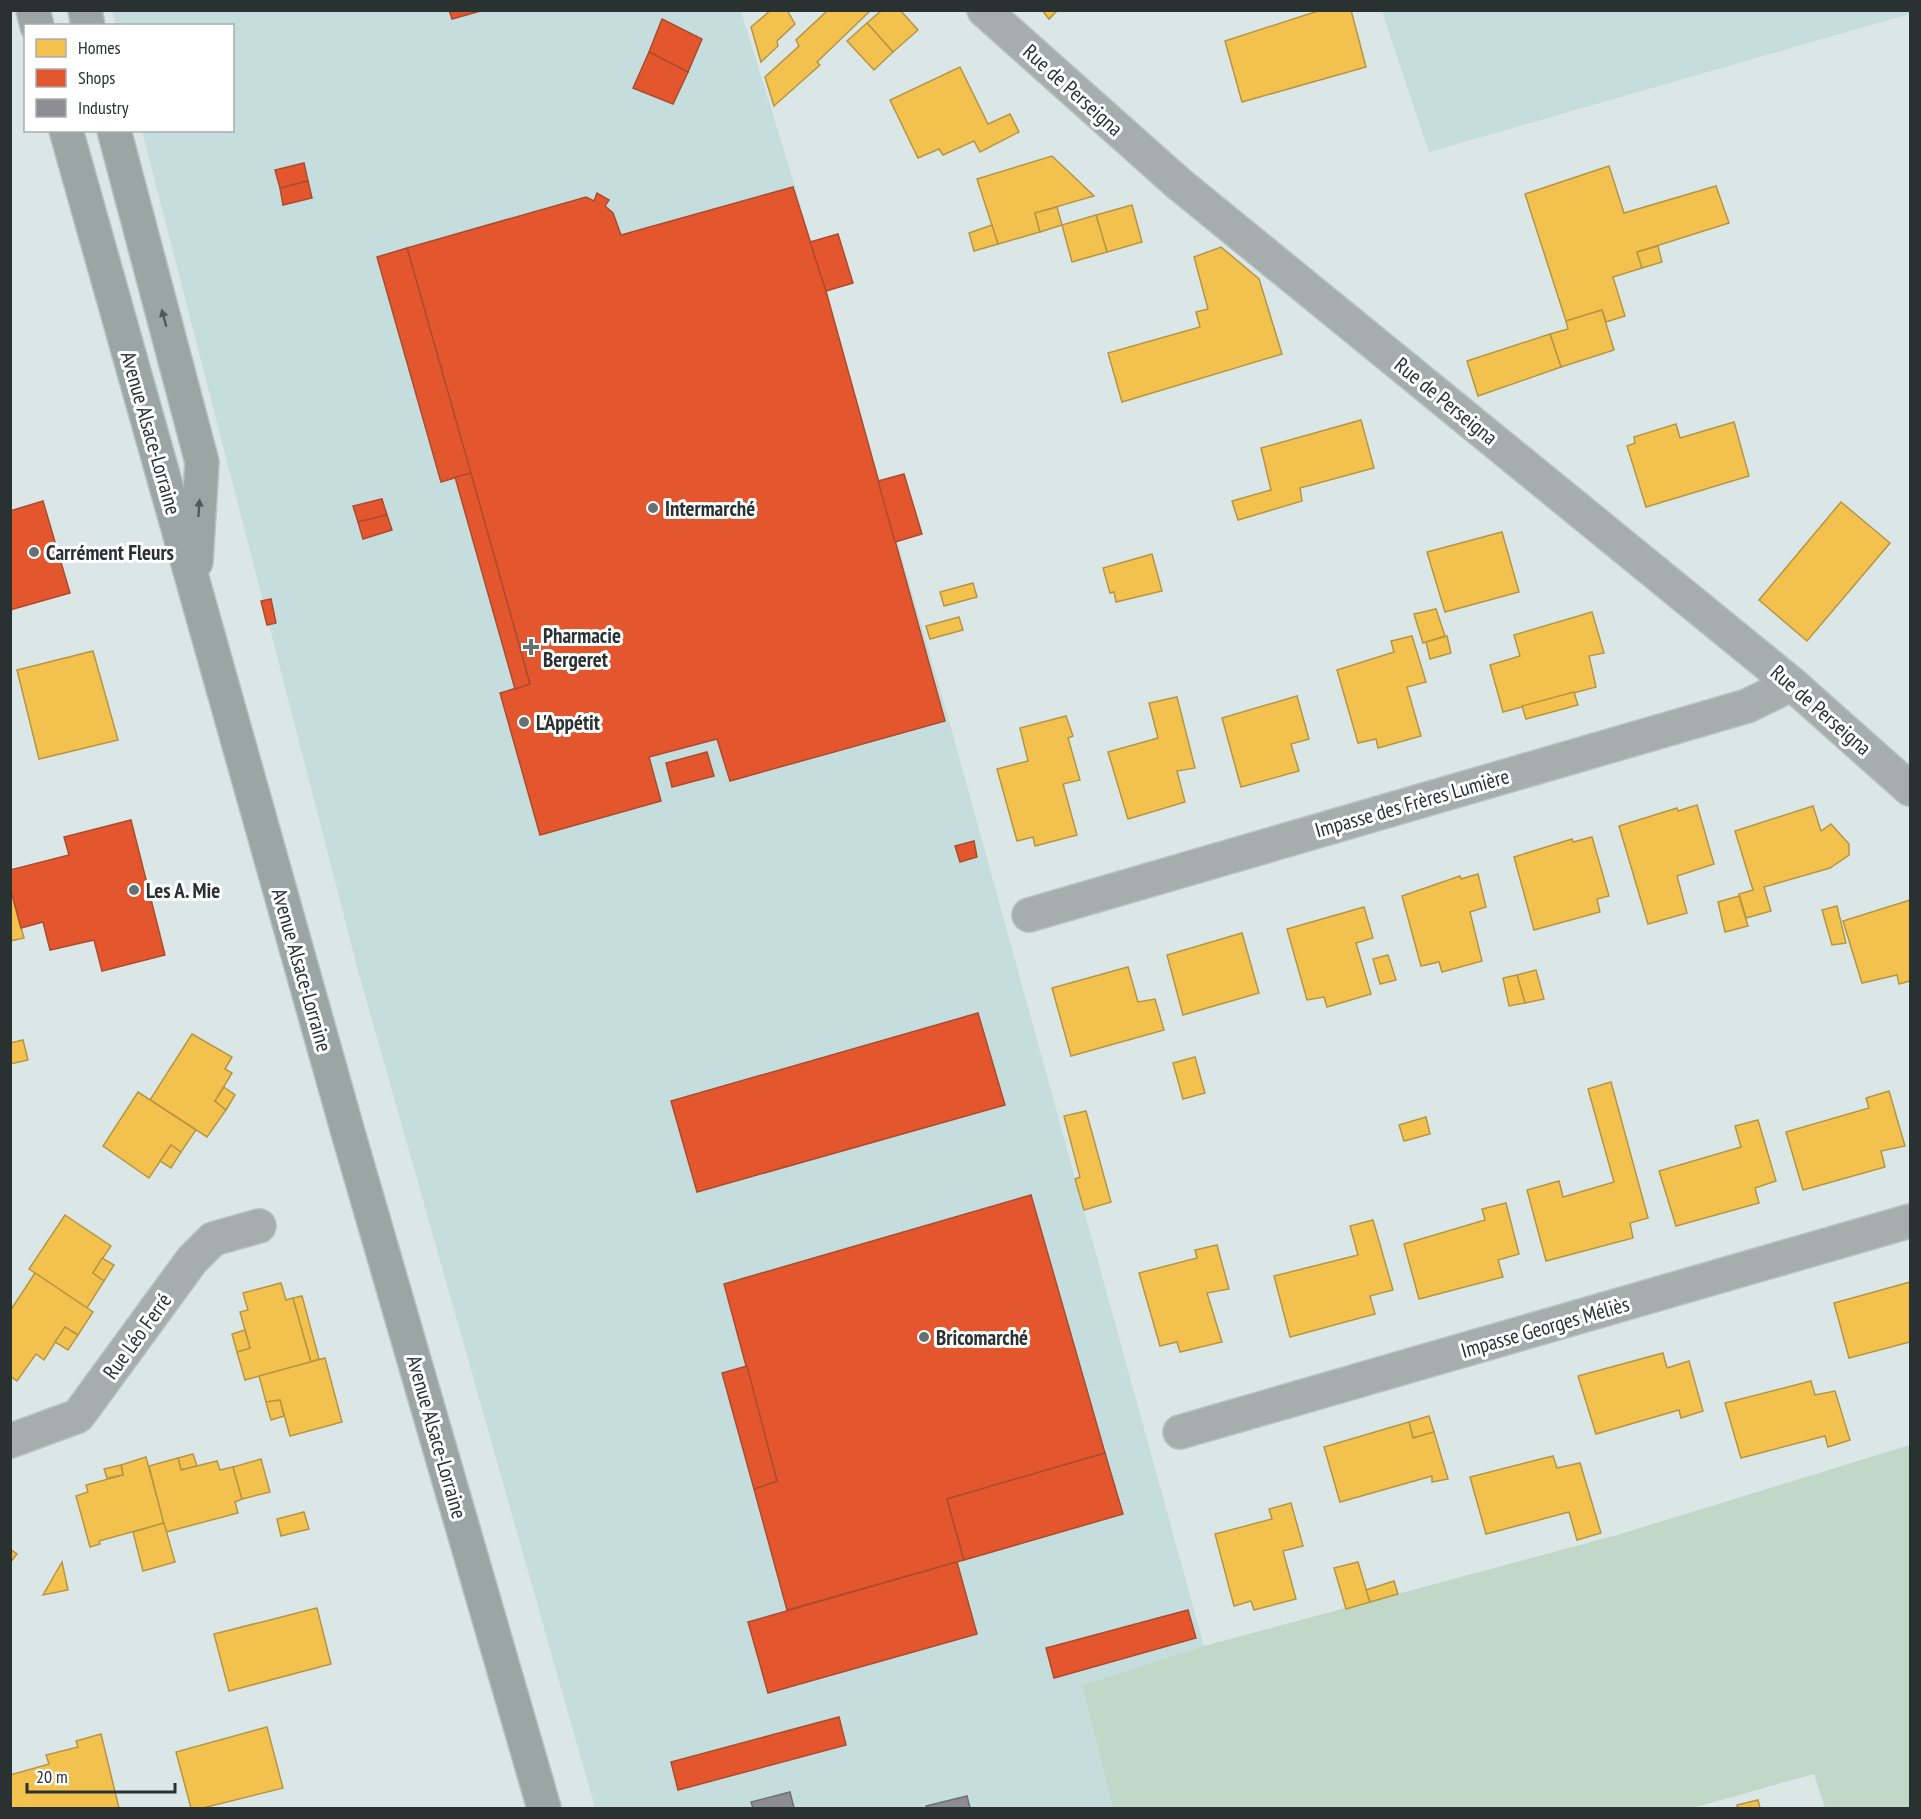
<svg xmlns="http://www.w3.org/2000/svg" width="1921" height="1819" font-family="'PT Sans Narrow',sans-serif">
  <rect width="100%" height="100%" fill="#dbe7e7"/>
  <!-- built -->
  <g fill="#c6dddd">
    <polygon points="1910,10 1910,14 1429,152 1382,11"/>
    <polygon points="112,11 741,11 795,186 950,724 1204,1646 1082,1685 1113,1808 595,1808 357,967 142,131 232,130 232,26 116,25"/>
  </g>
  <!-- green -->
  <polygon fill="#c1d7c8" points="1910,1445 1910,1808 1825,1808 1814,1774 1693,1808 1113,1808 1082,1685 1204,1646 1617,1535"/>
  <!-- homes -->
  <g fill="#f2c14e" stroke="#b69645" stroke-width="1.5">
    <polygon points="771,10 787,10 795,24 777,41 778,46 761,62 751,27"/>
    <polygon points="828,10 871,10 817,62 820,65 774,106 765,77 799,46 796,40"/>
    <polygon points="882,10 900,10 918,30 893,52 867,23"/>
    <polygon points="1042,10 1058,10 1049,19"/>
    <polygon points="1321,10 1351,10 1366,67 1242,102 1225,41"/>
    <polygon points="867,23 893,52 874,70 847,41"/>
    <polygon points="960,67 988,124 1010,114 1019,132 980,152 974,141 943,155 939,149 918,158 890,100"/>
    <polygon points="1052,156 1094,196 1035,213 1040,232 998,244 977,179"/>
    <polygon points="1609,166 1624,213 1716,186 1729,223 1637,252 1642,268 1613,277 1625,316 1606,322 1602,310 1566,321 1525,194"/>
    <polygon points="1132,205 1142,242 1107,252 1096,215"/>
    <polygon points="1057,207 1062,225 1040,232 1035,213"/>
    <polygon points="1096,215 1107,252 1072,262 1062,225"/>
    <polygon points="992,225 998,244 974,251 969,233"/>
    <polygon points="1658,246 1662,262 1642,268 1637,252"/>
    <polygon points="1221,247 1259,279 1282,354 1122,402 1108,353 1200,327 1196,312 1208,309 1194,257"/>
    <polygon points="1602,310 1614,350 1561,367 1550,334 1568,329 1566,321"/>
    <polygon points="1550,334 1561,367 1478,396 1467,361"/>
    <polygon points="1361,420 1374,468 1300,488 1302,501 1238,520 1232,501 1271,490 1261,448"/>
    <polygon points="1734,422 1749,476 1646,507 1627,446 1635,443 1634,437 1676,424 1680,438"/>
    <polygon points="1841,502 1890,543 1807,641 1759,600"/>
    <polygon points="1502,532 1519,592 1445,612 1427,552"/>
    <polygon points="1152,554 1162,591 1116,602 1114,592 1110,593 1103,568"/>
    <polygon points="973,583 977,597 944,606 940,592"/>
    <polygon points="1436,609 1445,636 1423,643 1414,614"/>
    <polygon points="1592,612 1604,653 1589,656 1596,687 1503,712 1490,665 1520,656 1514,635"/>
    <polygon points="959,617 963,630 930,639 926,626"/>
    <polygon points="1412,636 1426,682 1407,687 1421,736 1378,748 1376,739 1358,743 1337,670 1394,652 1391,641"/>
    <polygon points="1447,636 1451,653 1430,659 1426,642"/>
    <polygon points="93,651 118,740 39,759 17,670"/>
    <polygon points="1574,692 1578,705 1526,719 1522,706"/>
    <polygon points="1297,696 1309,739 1291,744 1299,771 1241,787 1222,718"/>
    <polygon points="1177,697 1195,768 1177,771 1185,802 1128,819 1108,752 1158,738 1149,703"/>
    <polygon points="1066,716 1073,736 1068,738 1080,780 1063,784 1077,835 1035,846 1033,837 1017,841 997,769 1028,761 1020,728"/>
    <polygon points="1697,805 1714,864 1677,876 1687,913 1648,924 1619,826 1677,808 1678,811"/>
    <polygon points="1813,806 1821,831 1831,824 1849,844 1849,855 1830,868 1764,887 1771,911 1746,918 1739,894 1753,890 1735,831"/>
    <polygon points="1592,837 1609,896 1597,899 1600,912 1534,930 1514,857 1572,839 1573,842"/>
    <polygon points="1478,874 1486,907 1470,912 1482,961 1442,972 1439,962 1421,966 1402,896 1460,876 1461,879"/>
    <polygon points="10,887 24,938 10,941"/>
    <polygon points="1739,896 1748,926 1725,932 1718,902"/>
    <polygon points="1910,900 1910,981 1899,984 1897,975 1862,983 1843,921"/>
    <polygon points="1837,906 1846,943 1832,945 1822,910"/>
    <polygon points="1364,907 1373,938 1356,943 1371,994 1327,1007 1324,997 1307,1000 1287,929"/>
    <polygon points="1242,933 1259,993 1183,1015 1167,955"/>
    <polygon points="1388,955 1396,980 1380,984 1373,959"/>
    <polygon points="1128,967 1138,1002 1155,999 1164,1030 1071,1056 1052,988"/>
    <polygon points="1536,970 1544,999 1525,1003 1517,975"/>
    <polygon points="1517,975 1525,1003 1509,1006 1503,978"/>
    <polygon points="192,1034 232,1057 225,1069 232,1073 215,1101 226,1110 207,1137 150,1100"/>
    <polygon points="23,1040 28,1060 10,1064 10,1043"/>
    <polygon points="1195,1057 1205,1093 1183,1099 1173,1063"/>
    <polygon points="1611,1082 1648,1218 1630,1223 1633,1238 1546,1261 1527,1190 1559,1181 1563,1197 1614,1182 1588,1089"/>
    <polygon points="224,1087 235,1095 226,1110 215,1101"/>
    <polygon points="1889,1091 1905,1146 1881,1151 1885,1167 1803,1190 1786,1132 1869,1108 1866,1098"/>
    <polygon points="138,1092 196,1130 181,1152 171,1145 149,1178 103,1146"/>
    <polygon points="1086,1111 1111,1202 1084,1210 1075,1179 1080,1177 1064,1116"/>
    <polygon points="1426,1117 1430,1134 1404,1141 1399,1125"/>
    <polygon points="1758,1120 1776,1181 1755,1188 1759,1203 1676,1226 1659,1171 1741,1147 1735,1126"/>
    <polygon points="171,1145 181,1152 171,1168 160,1161"/>
    <polygon points="1506,1203 1519,1254 1498,1260 1503,1277 1419,1299 1404,1244 1485,1220 1482,1209"/>
    <polygon points="65,1215 111,1246 93,1273 104,1281 87,1308 29,1269"/>
    <polygon points="1373,1220 1393,1290 1370,1296 1375,1314 1290,1337 1274,1276 1358,1255 1350,1226"/>
    <polygon points="1217,1245 1229,1289 1207,1293 1222,1342 1180,1352 1177,1342 1160,1346 1139,1273 1197,1258 1195,1250"/>
    <polygon points="102,1258 114,1265 104,1281 93,1273"/>
    <polygon points="35,1273 93,1312 78,1335 65,1327 44,1360 36,1354 17,1381 10,1376 10,1311"/>
    <polygon points="1910,1282 1910,1342 1849,1358 1834,1303"/>
    <polygon points="281,1283 286,1300 293,1298 311,1362 245,1380 237,1352 250,1348 240,1312 248,1310 243,1293"/>
    <polygon points="302,1296 319,1359 311,1362 293,1298"/>
    <polygon points="65,1327 78,1335 68,1350 55,1342"/>
    <polygon points="245,1330 250,1348 237,1352 232,1334"/>
    <polygon points="1663,1353 1667,1368 1689,1361 1703,1411 1681,1418 1679,1410 1596,1434 1578,1376"/>
    <polygon points="325,1358 342,1422 290,1436 280,1400 266,1402 259,1376"/>
    <polygon points="1811,1381 1815,1395 1835,1391 1850,1440 1828,1447 1825,1436 1741,1458 1725,1403"/>
    <polygon points="280,1400 284,1416 271,1420 266,1402"/>
    <polygon points="1429,1416 1434,1432 1413,1438 1409,1422"/>
    <polygon points="1409,1422 1413,1438 1434,1432 1448,1479 1432,1482 1432,1476 1340,1502 1324,1447"/>
    <polygon points="193,1454 197,1466 181,1470 178,1458"/>
    <polygon points="1553,1456 1557,1468 1580,1463 1601,1533 1577,1540 1569,1512 1486,1534 1470,1477"/>
    <polygon points="146,1457 164,1523 99,1541 100,1544 90,1547 76,1496 88,1492 86,1485 123,1475 121,1465"/>
    <polygon points="178,1458 181,1470 217,1461 220,1470 233,1467 242,1499 235,1502 238,1513 166,1532 149,1466"/>
    <polygon points="261,1459 270,1492 242,1499 233,1467"/>
    <polygon points="121,1465 123,1475 107,1478 104,1469"/>
    <polygon points="1291,1503 1303,1546 1283,1551 1296,1599 1254,1610 1251,1601 1234,1606 1215,1534 1272,1519 1269,1509"/>
    <polygon points="304,1512 309,1529 281,1536 277,1519"/>
    <polygon points="164,1523 175,1562 143,1571 133,1532"/>
    <polygon points="10,1549 17,1554 10,1563"/>
    <polygon points="62,1562 68,1590 43,1595"/>
    <polygon points="1358,1562 1370,1602 1346,1609 1334,1568"/>
    <polygon points="1394,1581 1398,1594 1370,1602 1366,1590"/>
    <polygon points="317,1608 331,1664 229,1691 214,1634"/>
    <polygon points="267,1727 283,1788 203,1808 191,1808 176,1752"/>
    <polygon points="101,1734 119,1808 10,1808 10,1775 49,1764 46,1755 78,1747 76,1741"/>
    <polygon points="1758,1800 1760,1808 1738,1808 1737,1805"/>
  </g>
  <!-- shops -->
  <g fill="#e4572e" stroke="#ac4c2f" stroke-width="1.5">
    <polygon points="449,10 484,10 452,19"/>
    <polygon points="662,19 702,39 688,72 649,52"/>
    <polygon points="649,52 688,72 673,104 633,88"/>
    <polygon points="304,163 308,181 280,188 275,170"/>
    <polygon points="308,181 312,198 283,205 280,188"/>
    <polygon points="793,187 826,291 945,721 730,781 717,739 649,757 661,801 540,835 500,693 530,684 407,248 586,197 594,201 597,193 609,200 605,206 613,213 621,235"/>
    <polygon points="838,234 853,283 826,291 810,242"/>
    <polygon points="407,248 471,473 441,482 377,257"/>
    <polygon points="471,473 530,684 515,689 455,477"/>
    <polygon points="904,474 922,534 895,542 878,481"/>
    <polygon points="382,499 387,515 358,522 353,506"/>
    <polygon points="43,501 70,593 10,610 10,511"/>
    <polygon points="387,515 392,530 363,539 358,522"/>
    <polygon points="271,599 276,623 267,625 261,601"/>
    <polygon points="707,752 714,776 672,787 666,763"/>
    <polygon points="131,820 165,955 102,971 94,940 50,950 43,922 21,928 10,887 10,870 69,855 64,837"/>
    <polygon points="974,841 977,857 960,862 955,846"/>
    <polygon points="978,1013 1005,1105 697,1192 671,1101"/>
    <polygon points="1031,1195 1105,1453 947,1499 964,1560 787,1610 754,1489 777,1481 724,1284"/>
    <polygon points="747,1366 777,1481 754,1489 722,1373"/>
    <polygon points="1105,1453 1123,1514 964,1560 947,1499"/>
    <polygon points="957,1562 977,1634 768,1693 748,1622"/>
    <polygon points="1188,1610 1196,1638 1054,1678 1046,1648"/>
    <polygon points="839,1717 846,1745 678,1790 671,1762"/>
  </g>
  <!-- industry -->
  <g fill="#8d8d92" stroke="#6f7175" stroke-width="1.5">
    <polygon points="790,1792 794,1808 753,1808 751,1802"/>
    <polygon points="967,1796 970,1808 927,1808 926,1806"/>
  </g>
  <g fill="none" stroke-linecap="round" stroke-linejoin="round">
    <!-- minor casing -->
    <g stroke="#b8c2c2" stroke-width="36">
      <g id="minor">
        <polyline points="984,10 1178,183 1792,684 1910,789"/>
        <polyline points="1029,915 1747,706 1792,684"/>
        <polyline points="1180,1432 1910,1221"/>
        <polyline points="10,1441 78,1416 192,1260 213,1239 259,1226"/>
      </g>
    </g>
    <!-- primary casing -->
    <g stroke="#b8c2c2" stroke-width="36">
      <g id="primary">
        <polyline points="33,10 37,26"/>
        <polyline points="85,10 88,26"/>
        <polyline points="66,130 347,1129 544,1808"/>
        <polyline points="114,130 202,462 196,562"/>
      </g>
    </g>
    <!-- minor -->
    <use href="#minor" stroke="#a5aeac" stroke-width="33"/>
    <!-- primary -->
    <use href="#primary" stroke="#9ba6a4" stroke-width="33"/>
  </g>
  <!-- one-way arrows -->
  <defs><path id="oneway-solid" d="M-6-.8H1V-3.2L6.5 0L1 3.2V.8H-6Z" transform="scale(1.5)"/></defs>
  <g fill="#515a59">
    <use href="#oneway-solid" transform="translate(164 318) rotate(-105)"/>
    <use href="#oneway-solid" transform="translate(199 508) rotate(-86)"/>
  </g>
  <!-- markers -->
  <g fill="#677171" stroke="#fff" stroke-width="2">
    <circle cx="653" cy="508" r="6"/>
    <circle cx="34" cy="552" r="6"/>
    <path d="M528 638h6v6h6v6h-6v6h-6v-6h-6v-6h6z"/>
    <circle cx="524" cy="722" r="6"/>
    <circle cx="134" cy="890" r="6"/>
    <circle cx="924" cy="1337" r="6"/>
  </g>
  <g text-anchor="middle" dominant-baseline="central" stroke-width="6" stroke-linejoin="round" paint-order="stroke">
    <!-- street labels -->
    <g font-size="21" fill="#293131" stroke="#fff">
      <text transform="translate(1073 90) rotate(42)">Rue de Perseigna</text>
      <text transform="translate(1446 401) rotate(39)">Rue de Perseigna</text>
      <text transform="translate(151 433) rotate(74)">Avenue Alsace-Lorraine</text>
      <text transform="translate(1821 710) rotate(41)">Rue de Perseigna</text>
      <text transform="translate(1412 803) rotate(-16)">Impasse des Frères Lumière</text>
      <text transform="translate(302 970) rotate(74)">Avenue Alsace-Lorraine</text>
      <text transform="translate(1545 1327) rotate(-16)">Impasse Georges Méliès</text>
      <text transform="translate(137 1336) rotate(-54)">Rue Léo Ferré</text>
      <text transform="translate(437 1437) rotate(74)">Avenue Alsace-Lorraine</text>
    </g>
    <!-- poi labels -->
    <g font-size="21" font-weight="bold" fill="#293131" stroke="#fff" text-anchor="start">
      <text x="665" y="508">Intermarché</text>
      <text x="46" y="552">Carrément Fleurs</text>
      <text x="543" y="635">Pharmacie<tspan x="543" dy="24">Bergeret</tspan></text>
      <text x="536" y="722">L'Appétit</text>
      <text x="146" y="890">Les A. Mie</text>
      <text x="936" y="1337">Bricomarché</text>
    </g>
  </g>
  <!-- border -->
  <rect width="1921" height="1819" fill="none" stroke="#293131" stroke-width="24"/>
  <!-- legend -->
  <rect x="24" y="24" width="210" height="108" fill="#ffffff" stroke="#a9adad" stroke-width="1.5"/>
  <rect x="36" y="39" width="30" height="18" fill="#f2c14e" stroke="#a9adad" stroke-width="1.5"/>
  <text x="78" y="54" font-size="18" fill="#293131">Homes</text>
  <rect x="36" y="69" width="30" height="18" fill="#e4572e" stroke="#a9adad" stroke-width="1.5"/>
  <text x="78" y="84" font-size="18" fill="#293131">Shops</text>
  <rect x="36" y="99" width="30" height="18" fill="#8d8d92" stroke="#a9adad" stroke-width="1.5"/>
  <text x="78" y="114" font-size="18" fill="#293131">Industry</text>
  <!-- scale -->
  <path d="M27 1783v9h148v-9" fill="none" stroke="#293131" stroke-width="3"/>
  <text x="36" y="1783" font-size="18" fill="#293131" stroke="#ffffff" stroke-width="4.5" paint-order="stroke">20 m</text>
</svg>
